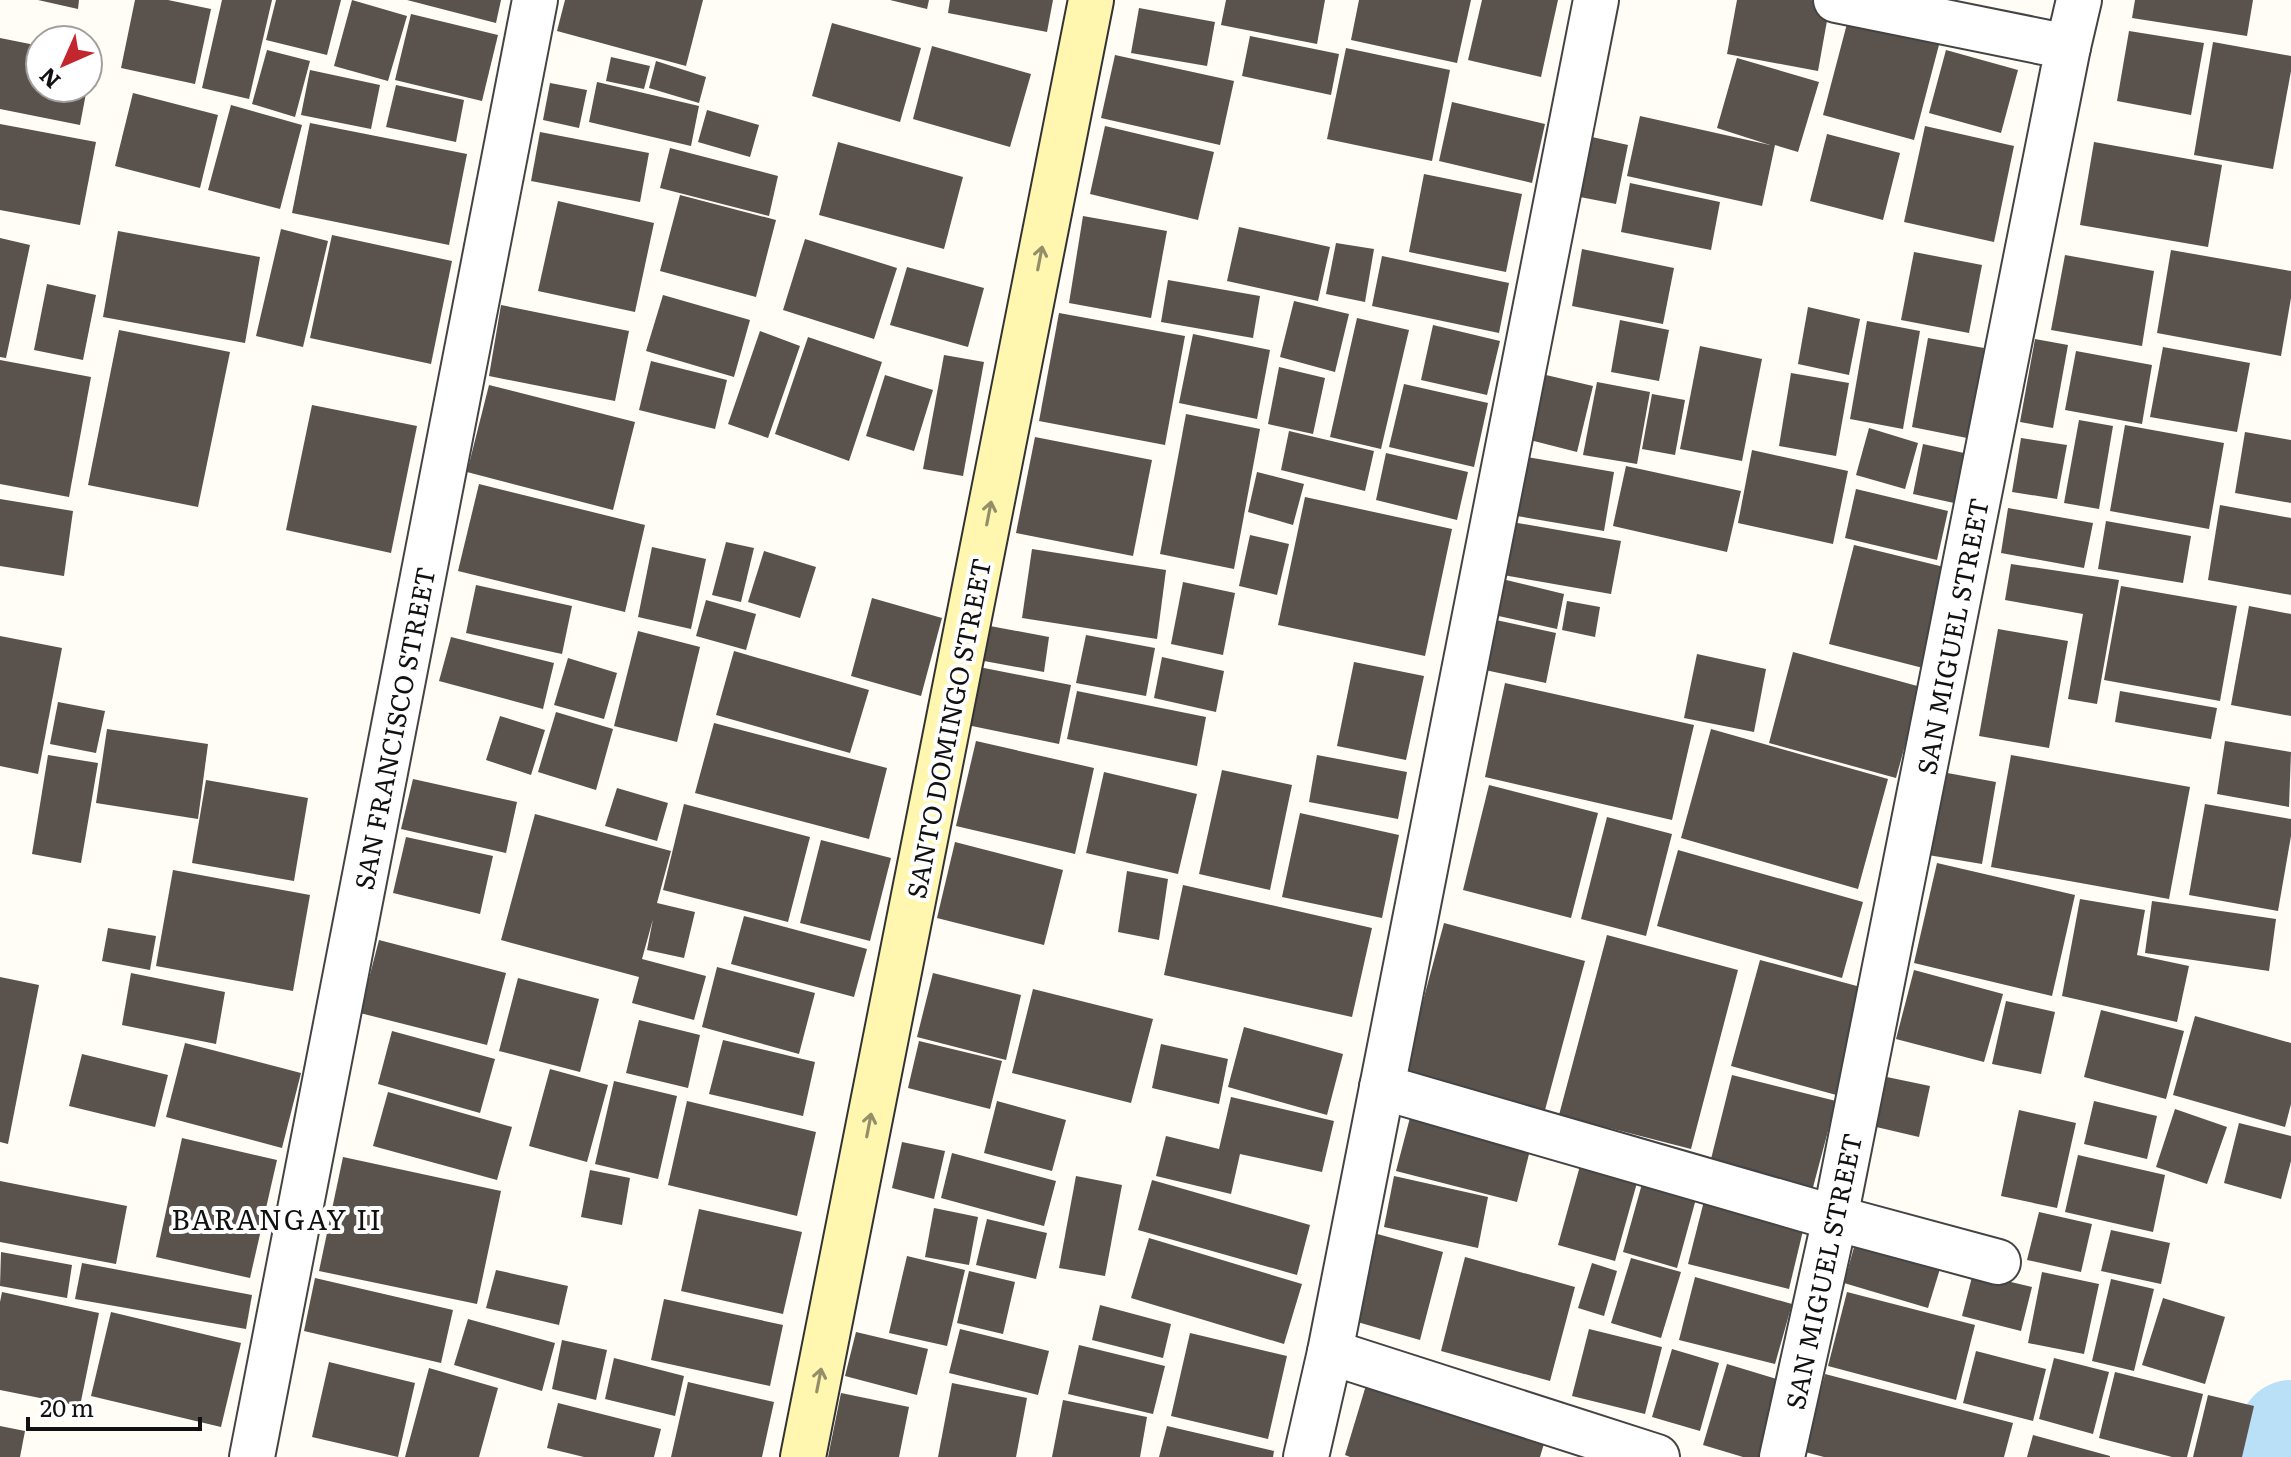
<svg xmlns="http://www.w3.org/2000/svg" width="2291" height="1457" font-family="Literata,serif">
  <rect width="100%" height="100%" fill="#fffdf5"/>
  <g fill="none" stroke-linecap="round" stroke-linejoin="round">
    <!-- river -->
    <polyline stroke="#b9e0f7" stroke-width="104" points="2286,1457 2291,1432"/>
  </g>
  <!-- building -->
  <g fill="#5a524d">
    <polygon points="38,0 79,0 78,9"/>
    <polygon points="135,0 168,0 211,9 195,84 121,68"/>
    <polygon points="222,0 272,0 249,99 202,88"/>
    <polygon points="276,0 341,0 327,55 266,40"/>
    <polygon points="352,0 407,16 388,81 334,66"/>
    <polygon points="407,0 501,0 496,23"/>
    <polygon points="565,0 703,0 686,66 557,31"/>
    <polygon points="890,0 929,0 927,9"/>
    <polygon points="950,0 1053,0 1047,32 948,13"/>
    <polygon points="1226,0 1325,0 1317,44 1221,25"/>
    <polygon points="1359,0 1471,0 1457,63 1351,40"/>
    <polygon points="1482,0 1558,0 1541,77 1468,60"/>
    <polygon points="1737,0 1811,0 1830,4 1818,71 1727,54"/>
    <polygon points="2135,0 2253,0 2247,36 2132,18"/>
    <polygon points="1139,8 1215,22 1207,66 1131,53"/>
    <polygon points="411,14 498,35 482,101 395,80"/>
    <polygon points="1849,16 1940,41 1914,140 1823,115"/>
    <polygon points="832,23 921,48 900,122 812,96"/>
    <polygon points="2129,31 2204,43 2191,115 2117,101"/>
    <polygon points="1250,36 1339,54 1331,95 1242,76"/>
    <polygon points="0,38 40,46 40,88 87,88 80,125 0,109"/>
    <polygon points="2213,42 2291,56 2291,71 2273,169 2194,155"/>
    <polygon points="932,46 1031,74 1010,147 913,119"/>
    <polygon points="1346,48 1450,70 1432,161 1327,139"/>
    <polygon points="267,50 310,61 295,117 252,104"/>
    <polygon points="1946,50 2018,70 2001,133 1929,113"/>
    <polygon points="1115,55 1234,81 1220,145 1101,118"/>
    <polygon points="611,57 650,66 644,89 606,81"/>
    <polygon points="1737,58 1819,82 1798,152 1775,145 1762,206 1627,176 1640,116 1770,145 1717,128"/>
    <polygon points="656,61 706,77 699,103 649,88"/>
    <polygon points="310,70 380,85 371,129 301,115"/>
    <polygon points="597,82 699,106 691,146 589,122"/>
    <polygon points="550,83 587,90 579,128 543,120"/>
    <polygon points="396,85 464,100 456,142 386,127"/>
    <polygon points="133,93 218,115 200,188 115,166"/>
    <polygon points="1452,102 1545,124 1532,183 1439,161"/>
    <polygon points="231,105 302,125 280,209 208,190"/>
    <polygon points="707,110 759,125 750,157 698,142"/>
    <polygon points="310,123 467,154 449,245 292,213"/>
    <polygon points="0,124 96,142 80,225 0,210"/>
    <polygon points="1105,126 1214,152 1198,220 1090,194"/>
    <polygon points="1925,126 2014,146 1994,242 1904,222"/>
    <polygon points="540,132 649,153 640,202 531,181"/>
    <polygon points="1827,134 1900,153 1883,220 1810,201"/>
    <polygon points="1592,137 1628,145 1616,204 1580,197"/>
    <polygon points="838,142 963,177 944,249 819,215"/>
    <polygon points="2094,142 2222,165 2208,247 2080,225"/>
    <polygon points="670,148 778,176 769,216 660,188"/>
    <polygon points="1424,174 1522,194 1506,272 1409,252"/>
    <polygon points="1630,183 1720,202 1711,250 1621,232"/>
    <polygon points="680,195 776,220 756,297 660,271"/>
    <polygon points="558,201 654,223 635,312 538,291"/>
    <polygon points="1083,216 1167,231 1151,318 1069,303"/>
    <polygon points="1239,227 1330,247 1318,301 1227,281"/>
    <polygon points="281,229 328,241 303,347 256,336"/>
    <polygon points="118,231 260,257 245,343 103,317"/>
    <polygon points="332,235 452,261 431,364 310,338"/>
    <polygon points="0,238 30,245 6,358 0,357"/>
    <polygon points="805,239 897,268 874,339 783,310"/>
    <polygon points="1336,243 1374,249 1365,302 1326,294"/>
    <polygon points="1582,249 1674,268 1663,324 1572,306"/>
    <polygon points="2171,250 2291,271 2291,298 2281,356 2157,333"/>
    <polygon points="1914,252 1982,265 1969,333 1901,320"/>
    <polygon points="2065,255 2154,271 2142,346 2051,330"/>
    <polygon points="1382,256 1509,283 1499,333 1372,306"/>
    <polygon points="907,267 984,288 968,347 890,325"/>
    <polygon points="1168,280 1260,296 1253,338 1161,322"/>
    <polygon points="47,284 96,295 83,360 34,350"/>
    <polygon points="663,295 750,320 734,377 646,351"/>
    <polygon points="1294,301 1349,314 1335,372 1280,357"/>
    <polygon points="501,305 629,331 615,401 489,376"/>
    <polygon points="1808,307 1860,319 1849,375 1798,364"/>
    <polygon points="1059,313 1185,336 1165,445 1039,421"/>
    <polygon points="1357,318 1409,330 1381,449 1330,437"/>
    <polygon points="1620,320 1669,330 1659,381 1611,372"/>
    <polygon points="1867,321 1920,331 1903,429 1850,419"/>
    <polygon points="1433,325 1500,341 1487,395 1421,380"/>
    <polygon points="119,330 230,352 198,507 88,485"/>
    <polygon points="760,331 800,346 768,438 728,424"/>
    <polygon points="1193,334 1270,350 1257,419 1179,403"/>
    <polygon points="808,337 882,362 849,461 775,434"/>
    <polygon points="1928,338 1984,348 1967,438 1912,427"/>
    <polygon points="2035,339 2068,345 2053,428 2020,422"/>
    <polygon points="1700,346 1762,359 1742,461 1680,449"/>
    <polygon points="2163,347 2250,363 2237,432 2150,417"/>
    <polygon points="2076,351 2152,365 2142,424 2065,410"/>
    <polygon points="944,355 984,362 963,476 923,469"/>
    <polygon points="0,360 91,377 69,497 0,484"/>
    <polygon points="651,361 727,380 715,429 639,410"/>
    <polygon points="1279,367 1325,378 1313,434 1268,424"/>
    <polygon points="1791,373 1849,383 1836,456 1779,446"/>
    <polygon points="885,375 933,390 914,451 866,436"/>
    <polygon points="1546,375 1593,386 1577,452 1530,440"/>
    <polygon points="1597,382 1650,392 1637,464 1583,455"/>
    <polygon points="1404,384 1488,403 1474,467 1389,447"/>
    <polygon points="489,385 635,422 613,510 467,472"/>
    <polygon points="1652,394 1685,400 1675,455 1642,449"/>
    <polygon points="312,405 417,426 391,553 286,530"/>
    <polygon points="1186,414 1260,429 1234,569 1160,554"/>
    <polygon points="2079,420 2113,426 2099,509 2064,503"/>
    <polygon points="2125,425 2224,443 2209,529 2110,511"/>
    <polygon points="1869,428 1918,443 1905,489 1856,475"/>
    <polygon points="1289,431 1374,451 1365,491 1281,470"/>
    <polygon points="2245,432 2291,440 2291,503 2235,493"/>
    <polygon points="1035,437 1152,460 1133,556 1016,533"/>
    <polygon points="2021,438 2067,445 2057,499 2012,492"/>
    <polygon points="1923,444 1964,453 1954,503 1913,494"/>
    <polygon points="1752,450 1848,471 1833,544 1738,523"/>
    <polygon points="1386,453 1468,472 1457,520 1376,500"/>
    <polygon points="1527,457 1614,472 1604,531 1517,516"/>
    <polygon points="1626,466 1741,491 1727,552 1613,526"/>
    <polygon points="1257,472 1304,484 1293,525 1248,512"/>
    <polygon points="479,484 645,525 625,612 458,571"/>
    <polygon points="1856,489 1948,511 1937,560 1845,538"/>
    <polygon points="1305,497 1452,529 1425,656 1278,625"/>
    <polygon points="0,499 73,511 64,576 0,566"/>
    <polygon points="2220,505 2291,518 2291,595 2208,580"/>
    <polygon points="2008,508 2093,523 2084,568 2001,553"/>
    <polygon points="2106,521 2191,536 2183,583 2098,569"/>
    <polygon points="1512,522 1621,541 1611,594 1503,575"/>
    <polygon points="1250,535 1289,544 1277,595 1239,586"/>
    <polygon points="726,542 754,548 741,602 712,595"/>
    <polygon points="1854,545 1948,568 1923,668 1829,644"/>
    <polygon points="652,547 706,559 691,629 638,617"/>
    <polygon points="1032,549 1166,570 1157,639 1022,618"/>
    <polygon points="764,551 816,567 800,618 748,602"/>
    <polygon points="2011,564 2119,580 2097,704 2068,699 2083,614 2005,600"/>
    <polygon points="1502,579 1564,594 1557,629 1494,615"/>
    <polygon points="1183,582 1235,593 1223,655 1171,644"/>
    <polygon points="476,585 572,606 562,654 466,633"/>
    <polygon points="2121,586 2237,606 2220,701 2104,680"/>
    <polygon points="872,598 942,618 921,696 851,676"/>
    <polygon points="706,600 756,614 746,650 696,636"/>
    <polygon points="1567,601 1600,607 1595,637 1562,630"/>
    <polygon points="2249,606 2291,614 2291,716 2231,705"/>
    <polygon points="1496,620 1556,633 1546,683 1485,670"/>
    <polygon points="990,626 1049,637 1044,672 984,661"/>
    <polygon points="1998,629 2068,641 2049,748 1979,736"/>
    <polygon points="638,631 700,647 677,742 614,726"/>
    <polygon points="1086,635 1155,648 1146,696 1076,683"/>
    <polygon points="0,636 62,648 38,774 0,766"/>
    <polygon points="451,637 554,663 543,709 439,681"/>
    <polygon points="734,651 869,690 850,753 716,715"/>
    <polygon points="1793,652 1921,687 1896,778 1769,743"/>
    <polygon points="1697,654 1766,669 1754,732 1684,718"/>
    <polygon points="1162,657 1224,671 1216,712 1154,698"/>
    <polygon points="568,658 617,673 604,719 554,705"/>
    <polygon points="1354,662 1424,676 1406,760 1337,746"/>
    <polygon points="979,667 1071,685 1059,744 967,725"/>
    <polygon points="1505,683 1694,725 1672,820 1485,777"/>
    <polygon points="1077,691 1206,717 1197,766 1067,739"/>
    <polygon points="2120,691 2217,708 2211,739 2115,722"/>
    <polygon points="58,702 105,711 96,753 50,744"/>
    <polygon points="556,712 613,729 596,790 538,772"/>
    <polygon points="500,716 545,730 531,775 486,760"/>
    <polygon points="714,723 887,768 869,839 695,793"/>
    <polygon points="107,729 208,744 198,819 96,803"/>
    <polygon points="1711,729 1888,779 1858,889 1681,838"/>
    <polygon points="976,741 1094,768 1075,854 956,826"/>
    <polygon points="2225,741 2291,752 2289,807 2217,794"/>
    <polygon points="48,755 98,763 81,863 32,854"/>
    <polygon points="1317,755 1407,772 1398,819 1309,802"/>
    <polygon points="2011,755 2190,787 2169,899 1991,867"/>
    <polygon points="1222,770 1292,785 1270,890 1199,874"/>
    <polygon points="1104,772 1197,794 1178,874 1086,853"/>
    <polygon points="1942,772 1996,782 1982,864 1928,855"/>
    <polygon points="413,779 517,802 506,853 401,829"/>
    <polygon points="206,780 308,798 294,881 192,863"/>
    <polygon points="1489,785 1598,813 1571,918 1463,890"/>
    <polygon points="617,788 668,803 657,841 605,826"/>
    <polygon points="684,804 810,837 788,922 663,890"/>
    <polygon points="2205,804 2291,819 2291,836 2278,911 2189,895"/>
    <polygon points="1300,813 1399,835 1382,918 1282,897"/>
    <polygon points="535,814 671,851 657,903 695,912 684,958 647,950 653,919 642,959 706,976 694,1020 632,1003 639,977 501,940"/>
    <polygon points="1607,817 1672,834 1646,936 1581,919"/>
    <polygon points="406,837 493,856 480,914 393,893"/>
    <polygon points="821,840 891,858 870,941 800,923"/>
    <polygon points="955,842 1063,870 1044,945 937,918"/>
    <polygon points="1678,850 1863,902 1842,978 1657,926"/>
    <polygon points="1937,863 2075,895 2052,996 1914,963"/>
    <polygon points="173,870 310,895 293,991 156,966"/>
    <polygon points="1127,871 1168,879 1159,940 1118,932"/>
    <polygon points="1183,885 1372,928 1352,1017 1164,975"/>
    <polygon points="2080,899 2145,910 2137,955 2189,966 2177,1022 2062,996"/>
    <polygon points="2152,901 2276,919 2269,971 2145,953"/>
    <polygon points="744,916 867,949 854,997 731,964"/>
    <polygon points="1444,923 1585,961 1545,1110 1404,1072"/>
    <polygon points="108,928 156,936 150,970 102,961"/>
    <polygon points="1607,935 1738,970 1691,1149 1559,1115"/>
    <polygon points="379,940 506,973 487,1045 360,1013"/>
    <polygon points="1760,960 1868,989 1840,1096 1731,1066"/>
    <polygon points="717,967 815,993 799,1054 702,1027"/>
    <polygon points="1914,970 2003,994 1984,1062 1896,1039"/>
    <polygon points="131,973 225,992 216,1044 122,1025"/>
    <polygon points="933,973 1021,995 1006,1060 917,1037"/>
    <polygon points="0,977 39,985 8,1144 0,1142"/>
    <polygon points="518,978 599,999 580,1072 499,1051"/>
    <polygon points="1033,989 1153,1019 1131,1103 1012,1073"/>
    <polygon points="2006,1001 2055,1012 2041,1074 1992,1064"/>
    <polygon points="2101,1010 2184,1031 2166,1099 2084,1077"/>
    <polygon points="2195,1016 2291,1043 2291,1104 2285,1127 2173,1095"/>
    <polygon points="639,1020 700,1035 688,1088 626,1073"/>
    <polygon points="1244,1027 1343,1054 1327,1115 1228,1087"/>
    <polygon points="392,1031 495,1059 480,1113 378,1084"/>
    <polygon points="723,1040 815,1062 803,1116 709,1094"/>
    <polygon points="919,1041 1002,1061 990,1109 908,1088"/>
    <polygon points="185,1043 301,1073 282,1148 166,1117"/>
    <polygon points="1161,1044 1228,1059 1219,1104 1152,1088"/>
    <polygon points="82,1054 168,1075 155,1127 69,1106"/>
    <polygon points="550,1069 608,1085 587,1162 529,1146"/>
    <polygon points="1732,1075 1836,1101 1812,1191 1710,1163"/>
    <polygon points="1882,1076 1930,1086 1919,1137 1872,1126"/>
    <polygon points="614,1081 677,1096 658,1179 595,1164"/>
    <polygon points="388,1092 512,1127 497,1180 373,1146"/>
    <polygon points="1231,1097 1334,1121 1322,1172 1240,1154 1231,1194 1156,1176 1166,1136 1219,1149"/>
    <polygon points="687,1101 816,1132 797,1216 668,1185"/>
    <polygon points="997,1101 1066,1120 1052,1171 984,1153"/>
    <polygon points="2094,1101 2157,1116 2147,1159 2084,1144"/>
    <polygon points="2175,1109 2227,1127 2207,1184 2156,1167"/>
    <polygon points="1412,1110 1532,1142 1517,1202 1396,1171"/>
    <polygon points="2019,1110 2076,1123 2057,1208 2001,1196"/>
    <polygon points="2239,1123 2291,1136 2291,1161 2281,1199 2224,1183"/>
    <polygon points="182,1138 277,1160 250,1278 156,1257"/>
    <polygon points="902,1142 945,1151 934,1199 892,1188"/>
    <polygon points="952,1153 1056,1181 1044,1226 941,1198"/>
    <polygon points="1583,1155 1640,1172 1615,1261 1558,1245"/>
    <polygon points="2078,1155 2165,1175 2153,1232 2065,1212"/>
    <polygon points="343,1157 501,1191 477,1304 319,1271"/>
    <polygon points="590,1170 630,1178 622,1225 581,1217"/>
    <polygon points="1645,1173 1699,1188 1677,1268 1623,1252"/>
    <polygon points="1076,1176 1122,1185 1105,1276 1059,1268"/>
    <polygon points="1394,1176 1488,1197 1478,1248 1384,1227"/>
    <polygon points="1152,1180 1310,1225 1297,1275 1138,1230"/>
    <polygon points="0,1181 127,1206 116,1264 0,1242"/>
    <polygon points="1706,1193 1806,1218 1789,1289 1688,1264"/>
    <polygon points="934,1208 978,1217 969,1265 925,1257"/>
    <polygon points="699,1209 802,1232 783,1314 681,1291"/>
    <polygon points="2039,1212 2092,1224 2081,1272 2027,1260"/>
    <polygon points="987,1219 1047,1233 1036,1279 976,1265"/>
    <polygon points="2111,1230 2170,1243 2161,1284 2101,1271"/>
    <polygon points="1370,1232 1443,1252 1420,1340 1347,1319"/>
    <polygon points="1858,1233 1943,1259 1928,1308 1844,1283"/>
    <polygon points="1149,1238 1302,1284 1284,1344 1131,1298"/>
    <polygon points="1,1252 72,1265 67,1298 0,1286"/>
    <polygon points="907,1256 965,1270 947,1346 889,1333"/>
    <polygon points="1465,1257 1575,1287 1550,1381 1441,1351"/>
    <polygon points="1631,1258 1681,1272 1661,1338 1611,1323"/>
    <polygon points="82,1263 252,1295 246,1329 75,1299"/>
    <polygon points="1592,1263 1617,1271 1604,1316 1578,1308"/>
    <polygon points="496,1270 568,1286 559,1325 486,1308"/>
    <polygon points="969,1271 1015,1282 1003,1334 957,1323"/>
    <polygon points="2042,1272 2099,1284 2084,1354 2028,1343"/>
    <polygon points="1973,1273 2032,1287 2021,1331 1962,1316"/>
    <polygon points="1695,1277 1792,1304 1775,1364 1679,1340"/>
    <polygon points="315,1278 453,1310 441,1363 304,1331"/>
    <polygon points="2111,1279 2154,1289 2134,1371 2092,1361"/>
    <polygon points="2,1292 99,1313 80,1406 0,1390 0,1302"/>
    <polygon points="1847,1292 1975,1325 1956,1400 1828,1366"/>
    <polygon points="2163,1298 2225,1317 2205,1384 2142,1365"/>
    <polygon points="664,1299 783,1325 770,1386 651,1360"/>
    <polygon points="1100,1305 1171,1324 1163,1358 1092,1340"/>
    <polygon points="111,1312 241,1343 221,1427 91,1396"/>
    <polygon points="468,1319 555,1343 542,1391 454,1365"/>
    <polygon points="960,1329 1049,1351 1038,1395 949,1373"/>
    <polygon points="1589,1329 1662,1347 1645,1414 1572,1396"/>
    <polygon points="856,1332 928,1349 917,1395 845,1376"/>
    <polygon points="1190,1333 1287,1356 1268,1439 1171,1416"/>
    <polygon points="562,1340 607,1350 596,1400 552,1389"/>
    <polygon points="1079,1345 1165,1366 1153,1414 1068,1394"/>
    <polygon points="1672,1349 1719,1363 1700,1431 1652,1417"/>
    <polygon points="1976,1351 2046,1369 2033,1421 1963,1403"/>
    <polygon points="614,1358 684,1376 675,1416 605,1399"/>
    <polygon points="2054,1358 2109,1372 2093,1434 2039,1419"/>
    <polygon points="329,1362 415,1383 398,1457 312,1437"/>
    <polygon points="1727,1364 1790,1383 1768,1457 1743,1457 1703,1445"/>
    <polygon points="429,1368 498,1388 479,1457 405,1457"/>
    <polygon points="1370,1372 1549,1427 1540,1457 1350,1457 1345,1455"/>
    <polygon points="2115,1372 2203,1394 2187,1457 2172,1457 2099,1438"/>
    <polygon points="1825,1374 2013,1423 2004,1457 1824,1457 1805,1452"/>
    <polygon points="688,1382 774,1402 762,1457 671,1457"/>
    <polygon points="952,1383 1027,1398 1016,1457 938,1457"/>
    <polygon points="841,1393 909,1407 899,1457 828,1457"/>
    <polygon points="2208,1395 2254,1406 2242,1457 2193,1457"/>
    <polygon points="1063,1400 1147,1417 1140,1457 1052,1457"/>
    <polygon points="558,1403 661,1429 654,1457 584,1457 547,1448"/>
    <polygon points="0,1426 25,1431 20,1457 0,1457"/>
    <polygon points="1167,1426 1274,1451 1273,1457 1159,1457"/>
    <polygon points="2033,1435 2110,1456 2110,1457 2027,1457"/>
  </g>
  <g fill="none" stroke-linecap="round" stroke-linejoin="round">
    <!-- minor casing -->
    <g stroke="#444" stroke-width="48">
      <g id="minor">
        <polyline points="2068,47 2079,0"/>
        <polyline points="1382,1087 1835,1218 1998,1262"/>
        <polyline points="1330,1352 1657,1457"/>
        <polyline points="252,1457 535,0"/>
        <polyline points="1306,1457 1330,1352 1596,0"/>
        <polyline points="1782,1457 1835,1218 2068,47 1836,0"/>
      </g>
    </g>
    <!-- secondary casing -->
    <g stroke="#333" stroke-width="48">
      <polyline id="secondary" points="803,1457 1091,0"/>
    </g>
    <!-- minor -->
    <use href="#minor" stroke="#fff" stroke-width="44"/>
    <!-- secondary -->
    <use href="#secondary" stroke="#fff6b0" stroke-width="44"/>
  </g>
  <!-- one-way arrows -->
  <defs><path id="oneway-shaft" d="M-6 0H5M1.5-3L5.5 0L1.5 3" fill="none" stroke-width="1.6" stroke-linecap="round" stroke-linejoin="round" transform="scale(2)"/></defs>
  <g stroke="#948f68">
    <use href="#oneway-shaft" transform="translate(1040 258) rotate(-79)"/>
    <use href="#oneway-shaft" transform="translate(989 513) rotate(-79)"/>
    <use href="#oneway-shaft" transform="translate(869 1125) rotate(-79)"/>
    <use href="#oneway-shaft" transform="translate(819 1380) rotate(-79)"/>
  </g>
  <g text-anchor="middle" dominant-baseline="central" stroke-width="8" stroke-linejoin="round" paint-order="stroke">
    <!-- street labels -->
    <g font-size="26" fill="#111" stroke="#fff">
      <text transform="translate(1951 636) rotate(-79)">SAN MIGUEL STREET</text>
      <text transform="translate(393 728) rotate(-79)">SAN FRANCISCO STREET</text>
      <text transform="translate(947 728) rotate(-79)">SANTO DOMINGO STREET</text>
      <text transform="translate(1822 1271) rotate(-78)">SAN MIGUEL STREET</text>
    </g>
    <!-- neighbourhood labels -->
    <g font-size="28" letter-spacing="2" fill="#111" stroke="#fff">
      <text x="277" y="1218">BARANGAY II</text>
    </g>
  </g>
  <!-- north arrow -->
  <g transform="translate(64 64) rotate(225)"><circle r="38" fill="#ffffff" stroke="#a0a0a0" stroke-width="2"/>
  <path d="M0-6L14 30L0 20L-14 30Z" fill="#c4262e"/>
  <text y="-12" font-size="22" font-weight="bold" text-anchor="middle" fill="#111111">N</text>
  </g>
  <!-- scale -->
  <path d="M28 1417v12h172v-12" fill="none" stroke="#111111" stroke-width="4"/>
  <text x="40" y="1417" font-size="24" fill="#111111" stroke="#ffffff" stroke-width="6" paint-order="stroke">20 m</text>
</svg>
